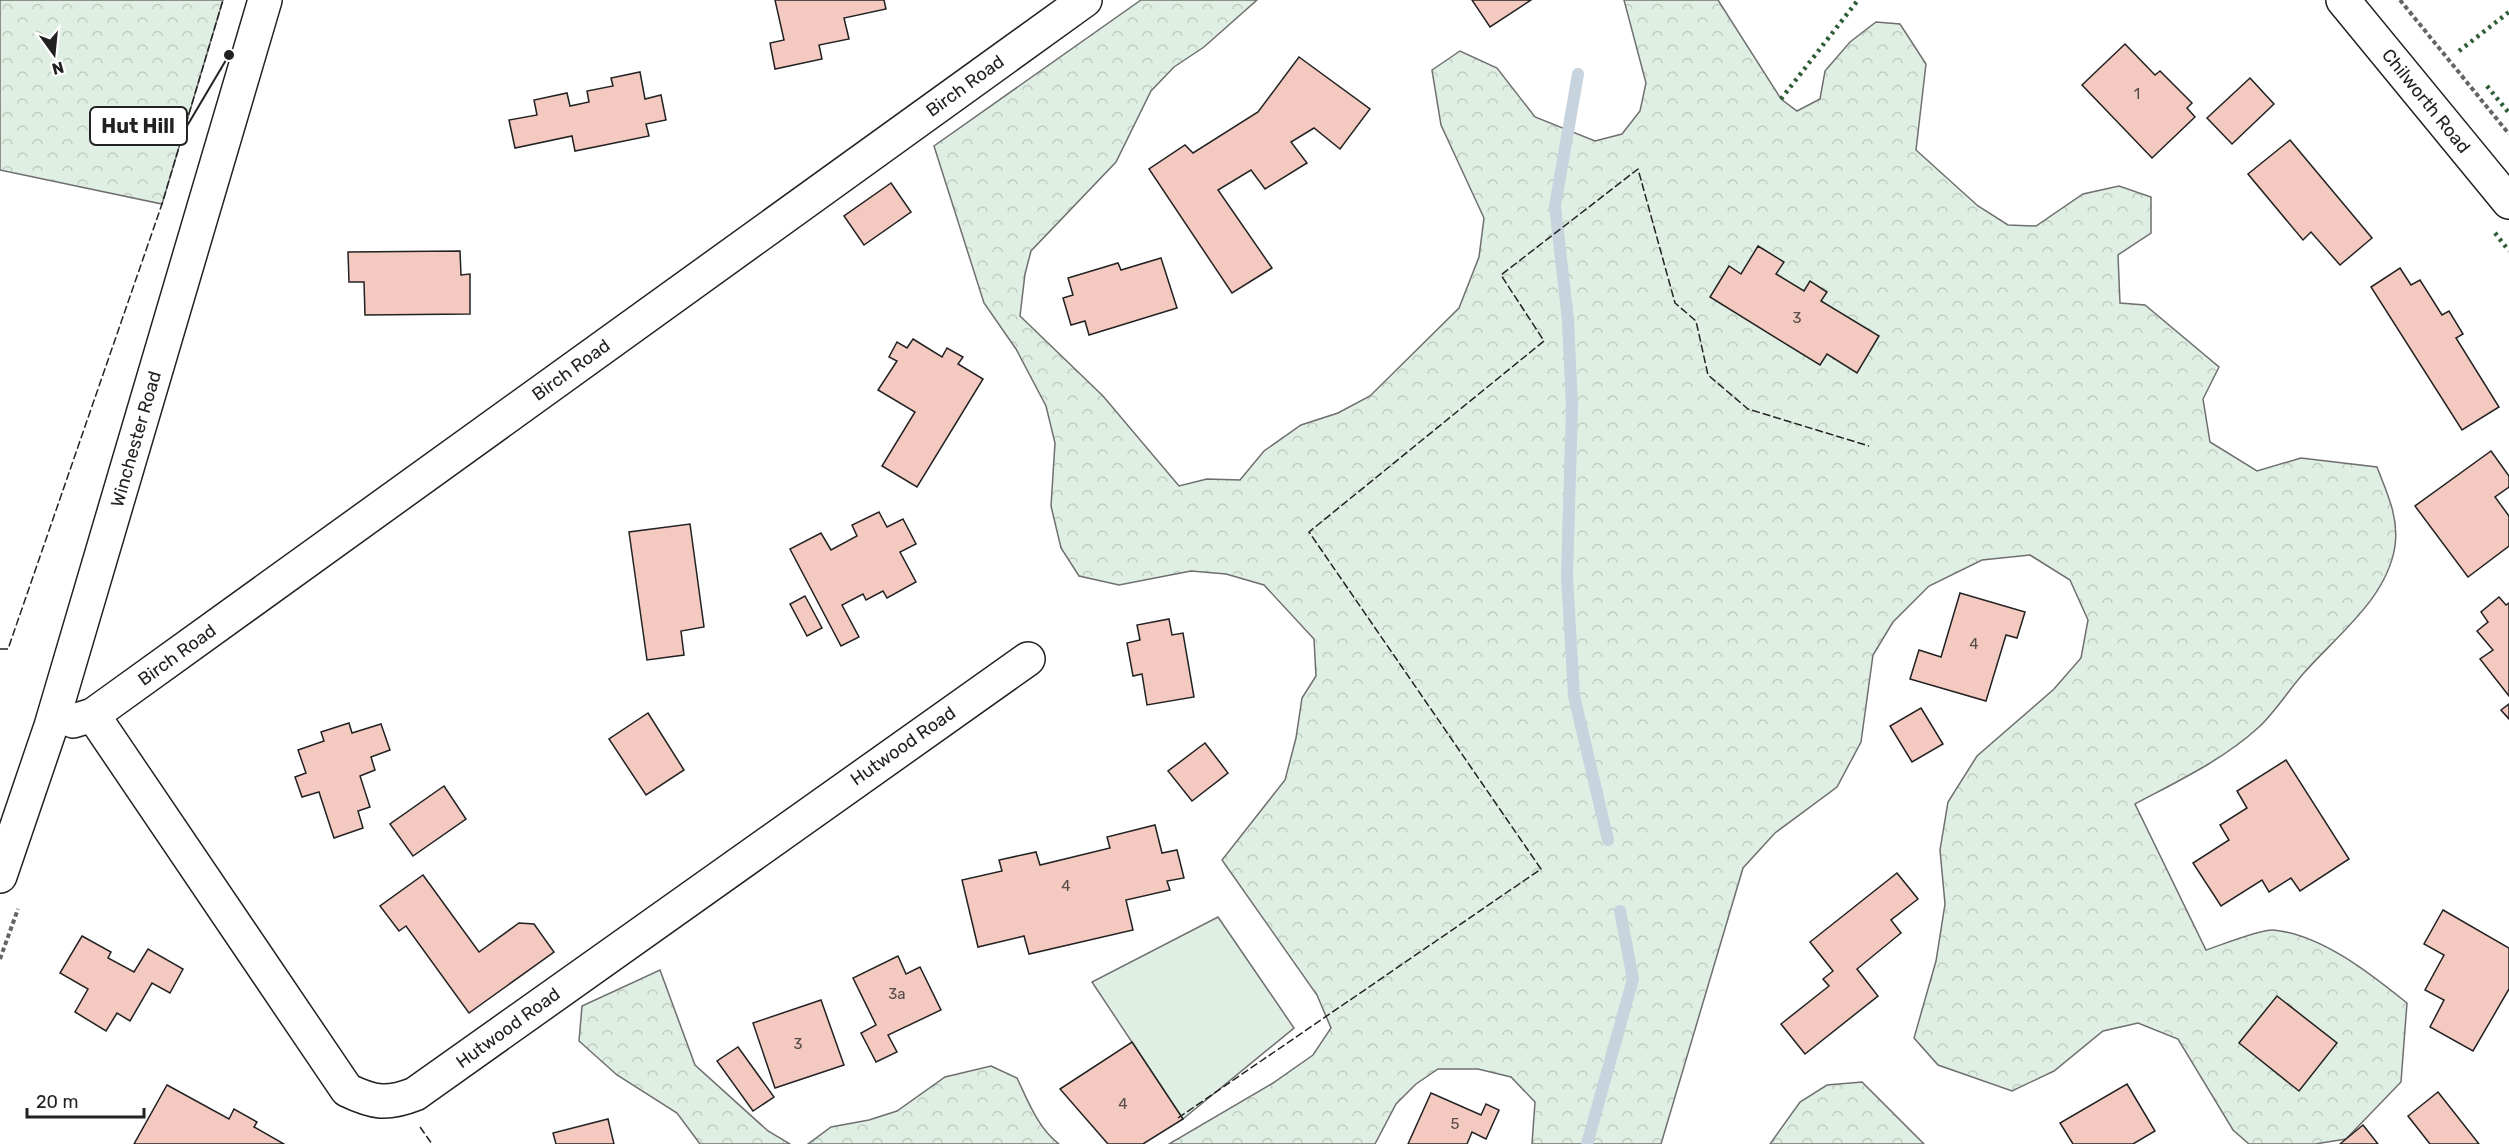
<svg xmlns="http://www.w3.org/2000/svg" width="2509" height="1144" font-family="Rubik,sans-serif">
  <defs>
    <pattern id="forest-crowns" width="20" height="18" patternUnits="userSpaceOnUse" patternTransform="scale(1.5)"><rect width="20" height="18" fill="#e0efe3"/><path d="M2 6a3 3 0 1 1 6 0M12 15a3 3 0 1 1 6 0" fill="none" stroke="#c0cdc2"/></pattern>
  </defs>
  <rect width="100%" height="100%" fill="#fff"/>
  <!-- green -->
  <polygon fill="#e0efe3" stroke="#6f6f6f" stroke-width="1.5" points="1218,917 1294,1028 1183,1119 1092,982"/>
  <!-- forest -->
  <g fill="url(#forest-crowns)" stroke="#6f6f6f" stroke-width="1.5">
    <polygon points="0,0 223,0 162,204 0,170"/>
    <path d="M1141 0H1257L1204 47 1174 67 1151 91 1116 162 1031 251 1025 274 1020 316 1103 396 1179 486 1207 479 1240 480 1264 451 1301 425 1338 413 1370 396 1459 308 1479 257 1484 218 1441 125 1432 70 1460 51 1497 68 1535 117 1595 141 1622 134 1640 111 1646 83 1624 0H1718L1781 99 1797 111 1820 99 1825 71 1850 42 1876 22 1900 24 1926 64 1916 150 1978 206 2008 225 2036 226 2083 194 2119 186 2151 197V233L2118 255 2120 303 2145 305 2219 367 2203 399 2210 442 2257 471 2301 458 2377 467C2387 493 2399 517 2395 546 2387 599 2336 636 2303 674 2288 691 2275 712 2259 727 2223 760 2178 781 2135 804L2206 950C2221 945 2261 929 2273 930 2321 934 2371 974 2407 1003L2401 1082 2346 1139 2315 1144H2249L2233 1130 2178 1039 2138 1023 2103 1031 2054 1071 2012 1091 1938 1065 1914 1038 1936 961 1945 904 1940 850 1948 802 1977 756 2054 689 2081 658 2088 620 2070 580 2030 555 1982 560 1929 586 1893 622 1873 655 1861 742 1837 787 1775 833 1743 868 1661 1144H1532L1535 1102 1511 1077 1478 1069H1438L1416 1084 1396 1104 1375 1144H1169L1273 1083 1313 1055 1331 1028 1317 995 1222 860 1285 780 1296 738 1302 698 1316 676 1314 639 1264 585 1226 574 1191 571 1119 585 1079 576 1061 548 1051 506 1055 443 1046 406 1016 349 984 303 934 146Z"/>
    <polygon points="660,970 695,1065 768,1131 790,1144 700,1144 677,1113 617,1075 579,1041 582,1006"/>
    <path d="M991 1066 1017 1078C1028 1101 1038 1128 1059 1144H808L831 1127 869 1120 897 1111 945 1077Z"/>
    <polygon points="1862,1082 1924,1144 1770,1144 1800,1102 1827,1085"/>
  </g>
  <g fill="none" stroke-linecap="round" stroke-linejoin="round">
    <!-- stream -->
    <g stroke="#c7d3dd" stroke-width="12">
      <polyline points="1578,74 1555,206 1568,320 1572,407 1567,577 1574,696 1608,840"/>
      <polyline points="1587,1144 1633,979 1620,911"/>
    </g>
  </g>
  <!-- building -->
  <g fill="#f3c9c0" stroke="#222" stroke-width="1.5">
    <polygon points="775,0 884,0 886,9 844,18 849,39 819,45 822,59 775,69 770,43 784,40"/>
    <polygon points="1472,0 1531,0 1490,27"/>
    <polygon points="2125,44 2155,75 2160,71 2192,103 2187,108 2195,117 2152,158 2082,85"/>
    <polygon points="1299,57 1370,109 1340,149 1314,128 1291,142 1307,163 1265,189 1251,170 1218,190 1272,268 1232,293 1149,169 1185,145 1193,153 1258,112"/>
    <polygon points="640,72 645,99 661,95 666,120 646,124 649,136 575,151 572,136 515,148 509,120 537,115 534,100 567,93 570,106 589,102 587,91 613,86 611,78"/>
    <polygon points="2250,78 2274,104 2232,144 2207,118"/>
    <polygon points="2290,140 2372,238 2340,265 2311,232 2303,240 2248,174"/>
    <polygon points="891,183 911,212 864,245 844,216"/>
    <polygon points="1758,246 1784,262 1776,274 1804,291 1810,281 1827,292 1821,301 1879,336 1857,373 1827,354 1820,365 1710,297 1729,266 1741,274"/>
    <polygon points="460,251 461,275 470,274 470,314 365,315 364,282 349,282 348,252"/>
    <polygon points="1161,258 1177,308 1089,335 1085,321 1071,325 1063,298 1073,295 1068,278 1118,263 1121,270"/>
    <polygon points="2400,268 2411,285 2420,280 2442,315 2449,311 2463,334 2456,338 2499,407 2462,430 2371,287"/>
    <polygon points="913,339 942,357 947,348 963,357 958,364 983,379 917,487 882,466 915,412 878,390 897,361 889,357 897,342 907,348"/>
    <polygon points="2491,451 2509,476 2509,487 2495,497 2509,516 2509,546 2468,577 2415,506"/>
    <polygon points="879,512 887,527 903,519 916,544 900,552 916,582 887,598 883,591 866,600 863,594 842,605 859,637 841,646 790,549 821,533 831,550 857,536 852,525"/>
    <polygon points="690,524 704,627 681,631 684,655 647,660 629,532"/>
    <polygon points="1960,593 2025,612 2017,638 2006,635 1986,701 1910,679 1919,650 1941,657"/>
    <polygon points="805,596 822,628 807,636 790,604"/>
    <polygon points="2499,597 2506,605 2509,603 2509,696 2480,659 2493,650 2477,631 2488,622 2481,612"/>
    <polygon points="1169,619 1172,635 1183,633 1194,697 1147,705 1142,674 1133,676 1127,643 1140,640 1137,625"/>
    <polygon points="2509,704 2509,719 2501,710"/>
    <polygon points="1921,708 1943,744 1912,762 1890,726"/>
    <polygon points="648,713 684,770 646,795 609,739"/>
    <polygon points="349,723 352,733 381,724 390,750 371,757 375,770 360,776 370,807 358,811 363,828 334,838 319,792 302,797 295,777 306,773 298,750 324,741 321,732"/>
    <polygon points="1205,743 1228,773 1192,801 1168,771"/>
    <polygon points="2286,760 2349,859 2300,891 2291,878 2269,892 2262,880 2221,906 2193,863 2229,840 2220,825 2247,808 2237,791"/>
    <polygon points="444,786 466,819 413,856 390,824"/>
    <polygon points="1155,825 1162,853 1177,850 1184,878 1167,881 1170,890 1126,900 1133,930 1029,954 1024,936 978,947 962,880 1002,871 999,860 1036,852 1040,865 1110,848 1107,837"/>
    <polygon points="1897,873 1918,899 1891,920 1901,933 1857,969 1878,996 1805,1054 1781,1024 1829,986 1823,979 1833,971 1810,942"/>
    <polygon points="423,875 479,952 519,923 534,924 554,952 469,1013 406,926 399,931 380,906"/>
    <polygon points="2443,910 2509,948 2509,989 2473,1051 2430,1027 2444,1000 2425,990 2444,955 2424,944"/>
    <polygon points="82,936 111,952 108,958 134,972 148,949 183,969 170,993 152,983 130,1021 117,1013 106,1031 75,1012 88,989 60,973"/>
    <polygon points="898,956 906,974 920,967 941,1010 888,1035 897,1052 876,1062 861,1033 876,1025 853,978"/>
    <polygon points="2277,996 2337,1043 2299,1091 2239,1043"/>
    <polygon points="821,1000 844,1065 775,1088 753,1023"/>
    <polygon points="1132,1042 1183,1119 1143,1144 1108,1144 1060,1089"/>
    <polygon points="738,1047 774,1097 753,1111 717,1061"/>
    <polygon points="2127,1084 2155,1131 2133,1144 2073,1144 2060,1123"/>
    <polygon points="167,1085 229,1119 234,1109 257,1122 254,1127 284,1144 134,1144"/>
    <polygon points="2438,1092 2479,1144 2430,1144 2408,1116"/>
    <polygon points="1431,1093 1481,1115 1486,1104 1499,1110 1486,1139 1472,1132 1467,1144 1408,1144"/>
    <polygon points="608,1119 614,1144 556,1144 553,1133"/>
    <polygon points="2363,1125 2378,1144 2340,1144 2346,1139"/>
  </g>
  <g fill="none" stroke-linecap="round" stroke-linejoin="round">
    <!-- street casing -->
    <g stroke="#222" stroke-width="36">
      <g id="street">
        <path d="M93 715 347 1090C374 1103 387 1105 415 1094L1028 659"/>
        <polyline points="73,721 93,715 1085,0"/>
      </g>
    </g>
    <!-- secondary casing -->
    <g stroke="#222" stroke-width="36">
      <polyline id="secondary" points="0,876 51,726 265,0"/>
    </g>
    <!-- primary casing -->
    <g stroke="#222" stroke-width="36">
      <polyline id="primary" points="2343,0 2509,202"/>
    </g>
    <!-- path -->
    <g stroke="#646464" stroke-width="4" stroke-dasharray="4.5 3" stroke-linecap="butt">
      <polyline points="2400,0 2509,134"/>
      <polyline points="0,959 18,909"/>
    </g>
    <!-- street -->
    <use href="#street" stroke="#fff" stroke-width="33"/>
    <!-- secondary -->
    <use href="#secondary" stroke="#fff" stroke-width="33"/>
    <!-- primary -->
    <use href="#primary" stroke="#fff" stroke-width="33"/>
    <!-- hedge -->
    <g stroke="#2f5e38" stroke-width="4.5" stroke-dasharray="3 4.5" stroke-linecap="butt">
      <polyline points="2459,51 2509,12"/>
      <polyline points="2487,86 2509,113"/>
      <polyline points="1781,99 1858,0"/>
      <polyline points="2495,233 2509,251"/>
    </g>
    <!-- fence -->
    <g stroke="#222" stroke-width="1.5" stroke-dasharray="8 3" stroke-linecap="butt">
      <polyline points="0,649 8,649 162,204 223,0"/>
      <polyline points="1178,1118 1541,869 1309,532 1544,341 1501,275 1638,169 1675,303 1696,321 1708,375 1748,409 1869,446"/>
      <polyline points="420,1127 432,1144"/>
    </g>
  </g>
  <g text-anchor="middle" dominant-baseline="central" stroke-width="4.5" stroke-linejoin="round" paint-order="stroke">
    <!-- number labels -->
    <g font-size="15" fill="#564c4a">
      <text x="2137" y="94">1</text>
      <text x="1797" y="318">3</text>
      <text x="1974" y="644">4</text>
      <text x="1066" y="886">4</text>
      <text x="897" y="994">3a</text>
      <text x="798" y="1044">3</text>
      <text x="1123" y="1104">4</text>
      <text x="1455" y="1124">5</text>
    </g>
    <!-- street labels -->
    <g font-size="18" fill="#222" stroke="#fff">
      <text transform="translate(965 86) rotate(-36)">Birch Road</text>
      <text transform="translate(2426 101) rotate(51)">Chilworth Road</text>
      <text transform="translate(571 370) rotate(-36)">Birch Road</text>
      <text transform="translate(136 439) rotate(-74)">Winchester Road</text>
      <text transform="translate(177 655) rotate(-36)">Birch Road</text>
      <text transform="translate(903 746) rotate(-35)">Hutwood Road</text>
      <text transform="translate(508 1028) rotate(-36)">Hutwood Road</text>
    </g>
  </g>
  <!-- callouts -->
  <path fill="none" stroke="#222" stroke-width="2" d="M229 55L187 126"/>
  <circle fill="#222" stroke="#fff" stroke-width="2" cx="229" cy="55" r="6"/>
  <rect fill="#fff" stroke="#222" stroke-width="2" x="90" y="107" width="97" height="38" rx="6"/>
  <g font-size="20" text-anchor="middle" font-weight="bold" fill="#222">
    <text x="138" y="133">Hut Hill</text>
  </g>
  <!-- north arrow -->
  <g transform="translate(54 54) rotate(165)" stroke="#ffffff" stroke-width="4.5" paint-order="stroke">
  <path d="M0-4.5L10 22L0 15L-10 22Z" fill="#222222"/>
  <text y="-9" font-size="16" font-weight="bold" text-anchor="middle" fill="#222222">N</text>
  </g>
  <!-- scale -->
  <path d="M27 1108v9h117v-9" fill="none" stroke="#222222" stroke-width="3"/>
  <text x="36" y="1108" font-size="18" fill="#222222" stroke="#ffffff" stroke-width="4.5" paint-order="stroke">20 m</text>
</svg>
